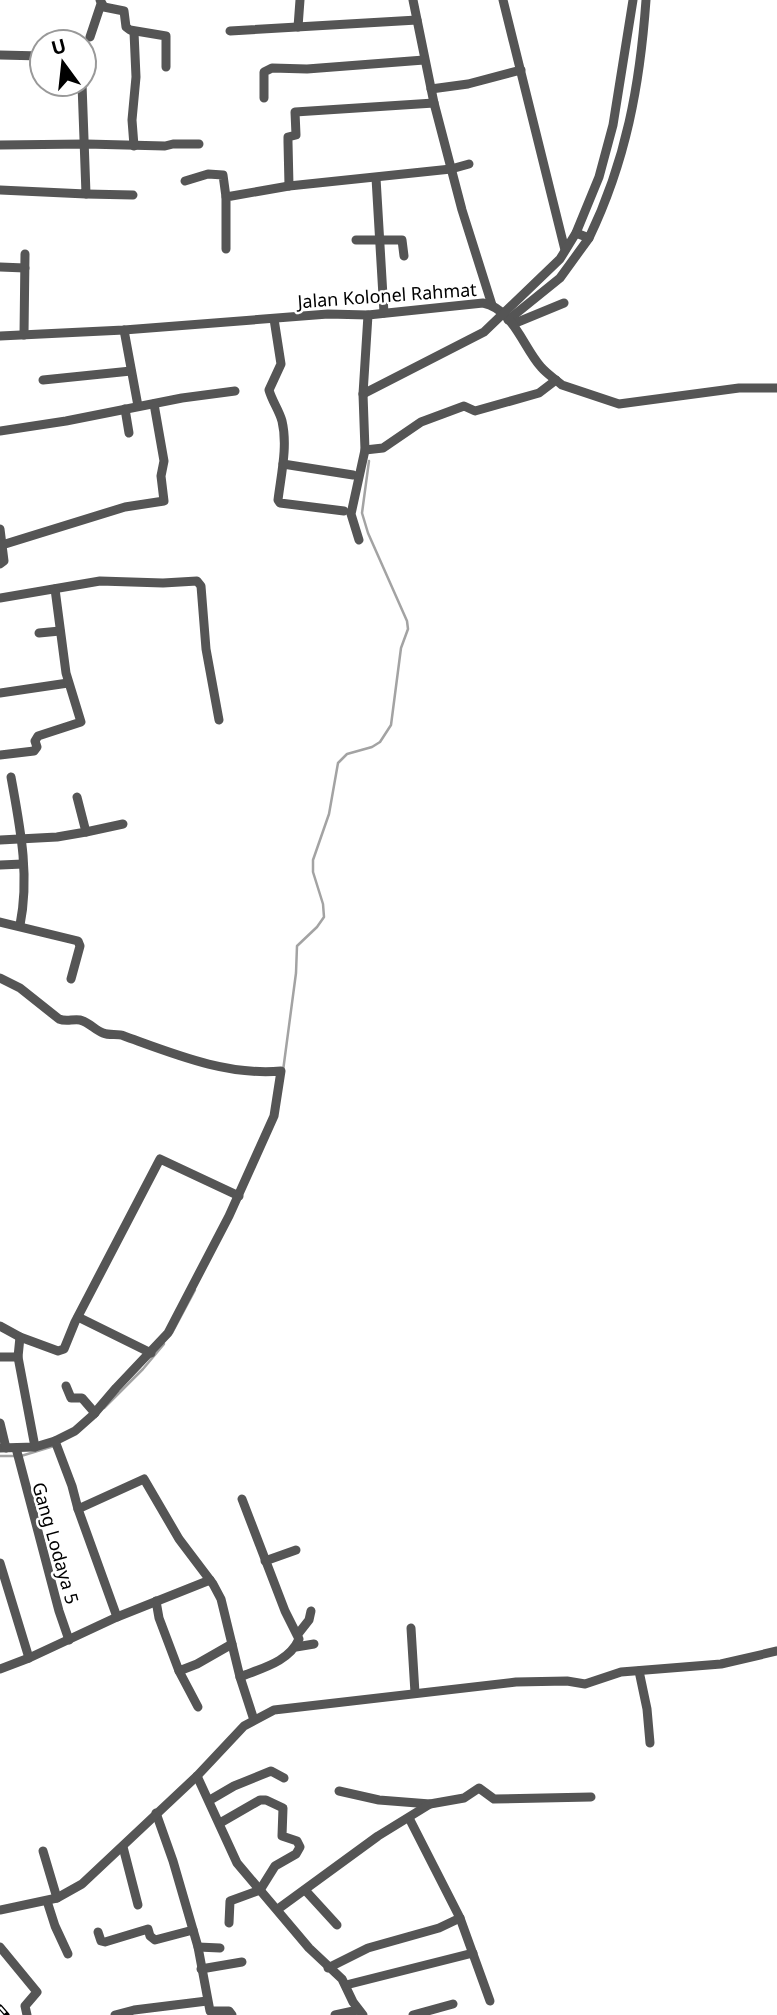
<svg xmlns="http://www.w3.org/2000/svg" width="777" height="2015" font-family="'Noto Sans',sans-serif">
  <rect width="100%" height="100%" fill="#fff"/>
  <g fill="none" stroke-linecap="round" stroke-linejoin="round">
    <!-- stream -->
    <g stroke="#a3a3a3" stroke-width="2.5">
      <polyline points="283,1071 296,973 297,946 317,927 324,917 323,904 313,872 313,860 329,814 338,763 347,754 372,747 380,742 391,725 401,648 408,629 407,621 368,533 362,513 369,461"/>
      <polyline points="172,1333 195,1290"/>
      <polyline points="104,1408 143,1369 164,1344"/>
      <polyline points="0,1456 14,1456"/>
      <polyline points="21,1456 54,1446"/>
    </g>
    <!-- minor -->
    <g stroke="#555" stroke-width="9">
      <polyline points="100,0 104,7 124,11 126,27 130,30 166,36 166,67"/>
      <polyline points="413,0 434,103 462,210 492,305"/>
      <polyline points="503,0 565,250"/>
      <polyline points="298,27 300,0"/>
      <polyline points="230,31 417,20"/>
      <polyline points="90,37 101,4"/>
      <polyline points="0,55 42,56"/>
      <polyline points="431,89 468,84 521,70"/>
      <polyline points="264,98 264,72 272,68 307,69 424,60"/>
      <polyline points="434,103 295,112 296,135 288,137 288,142 289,186 451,169 469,164"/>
      <polyline points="0,145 86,144 165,146 173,144 199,144"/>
      <polyline points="134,146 132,120 136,77 134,32"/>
      <polyline points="376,178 384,313"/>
      <polyline points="185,181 208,174 223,175 226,197"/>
      <polyline points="0,190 86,194 82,84"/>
      <polyline points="86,194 133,195"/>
      <path d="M576 233 589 238C626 161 640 85 646 0"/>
      <polyline points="356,240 402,240 404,256"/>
      <polyline points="226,249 226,197 289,186"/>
      <polyline points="0,267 25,268"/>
      <path d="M274 319 281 364 269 390C272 401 279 410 282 421 288 446 281 475 278 500L280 503 344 511"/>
      <polyline points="508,320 560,278 589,238"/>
      <polyline points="513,324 564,303"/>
      <polyline points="124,330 138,406"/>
      <polyline points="24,335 25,254"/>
      <path d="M0 336 124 330 328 314 368 315 483 303C513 309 523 347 541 367 547 374 555 379 562 385L619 404 739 388H777"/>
      <polyline points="43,380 131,371"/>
      <polyline points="363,394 484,332 560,259 576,233 599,177 613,125 633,0"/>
      <polyline points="125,409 129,433"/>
      <polyline points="0,431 66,421 182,398 235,391"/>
      <polyline points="365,450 383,448 421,422 464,406 475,411 539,393 556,380"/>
      <polyline points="283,464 353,475"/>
      <polyline points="0,529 2,545"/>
      <polyline points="359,540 351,514 365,450 363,394 368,315"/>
      <polyline points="0,564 4,561 2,545 125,507 164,501 161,476 164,461 154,404"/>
      <polyline points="0,598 100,581 163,583 197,581 201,586 206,649 219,720"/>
      <polyline points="39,633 60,631"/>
      <polyline points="0,693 68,683"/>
      <polyline points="0,755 34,751 37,747 35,741 38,736 81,722 66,673 55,589"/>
      <path d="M11 777C20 827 30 875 20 925"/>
      <polyline points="86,832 123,824"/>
      <polyline points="0,840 57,837 86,832 77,797"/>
      <polyline points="0,865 23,864"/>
      <polyline points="0,922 78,941 80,946 71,979"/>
      <path d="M0 978 20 988 59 1019C66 1022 72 1019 80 1020 89 1022 95 1030 103 1033 110 1036 118 1033 124 1036 174 1054 227 1076 281 1071L274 1116 229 1216 168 1333 116 1388 93 1415 75 1431 55 1441 35 1447 0 1448"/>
      <polyline points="78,1317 151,1353"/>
      <polyline points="0,1326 20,1337 58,1351 64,1349 75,1322 160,1159 239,1196"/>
      <polyline points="20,1337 18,1357 35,1447"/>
      <polyline points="0,1357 18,1357"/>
      <polyline points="66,1386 71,1398 82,1398 95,1413"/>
      <polyline points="0,1423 6,1448"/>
      <polyline points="55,1441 72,1486 78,1509 117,1617"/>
      <polyline points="16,1448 59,1611 69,1640"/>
      <polyline points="78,1509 144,1479 179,1539 213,1584 221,1599 240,1677 254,1720"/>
      <polyline points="265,1561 296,1550"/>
      <polyline points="0,1563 29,1658"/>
      <polyline points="156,1601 159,1618 179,1671 197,1664 232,1644"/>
      <polyline points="411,1628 415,1693"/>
      <polyline points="298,1634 309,1620 311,1611"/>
      <polyline points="296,1647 314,1644"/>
      <polyline points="0,1669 29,1658 117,1617 210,1580"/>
      <polyline points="179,1671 198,1707"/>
      <polyline points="639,1671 647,1709 650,1743"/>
      <path d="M240 1677C262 1668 289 1662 299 1639L285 1611 242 1499"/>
      <polyline points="197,1776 237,1863 309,1948 342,1979 353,2002 363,2015"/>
      <polyline points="339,1791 379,1800 430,1804"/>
      <polyline points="210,1800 234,1786 271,1771 284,1778"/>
      <polyline points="156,1813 173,1861 198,1947 210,2011 229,2011 232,2015"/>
      <polyline points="409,1818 460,1918 490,2001"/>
      <polyline points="220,1823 260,1800 266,1800 283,1808 282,1836 297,1841 300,1847 296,1854 275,1866 260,1890 230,1901 229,1923"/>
      <polyline points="123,1847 138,1905"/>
      <polyline points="43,1851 57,1898"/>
      <polyline points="305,1890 337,1925"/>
      <polyline points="47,1901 55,1926 68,1954"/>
      <polyline points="278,1909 378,1836 430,1804 464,1798 479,1788 494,1799 591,1797"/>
      <polyline points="0,1910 57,1898 82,1884 197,1776 244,1726 274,1710 516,1682 567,1681 585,1684 621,1672 721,1664 777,1651"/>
      <polyline points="98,1932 101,1941 105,1942 148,1929 150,1936 155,1940 193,1930"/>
      <polyline points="0,1947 37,1992 25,2006 27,2015"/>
      <polyline points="198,1947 220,1948"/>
      <polyline points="328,1968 368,1948 439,1928 460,1918"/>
      <polyline points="201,1969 242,1962"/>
      <polyline points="346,1985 473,1953"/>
      <polyline points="115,2015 134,2010 207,2001"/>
      <polyline points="335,2015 358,2010"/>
      <polyline points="413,2015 453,2004"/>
    </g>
    <!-- rail casing -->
    <g stroke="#000" stroke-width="5">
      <polyline id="rail" points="0,2007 7,2015"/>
    </g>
    <!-- rail -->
    <use href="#rail" stroke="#fff" stroke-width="2.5" stroke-dasharray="8" stroke-linecap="butt"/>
  </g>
  <g text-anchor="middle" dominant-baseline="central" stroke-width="5" stroke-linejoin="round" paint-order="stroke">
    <!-- street labels -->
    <g font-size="18" fill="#000" stroke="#fff">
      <text transform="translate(387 295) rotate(-4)">Jalan Kolonel Rahmat</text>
      <text transform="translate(56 1543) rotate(74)">Gang Lodaya 5</text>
    </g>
  </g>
  <!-- north arrow -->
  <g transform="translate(63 63) rotate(345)"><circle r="33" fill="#ffffff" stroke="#999999" stroke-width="2"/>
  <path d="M0-5L12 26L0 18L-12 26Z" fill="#000000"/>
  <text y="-10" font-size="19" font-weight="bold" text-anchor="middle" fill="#000000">U</text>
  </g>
</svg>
